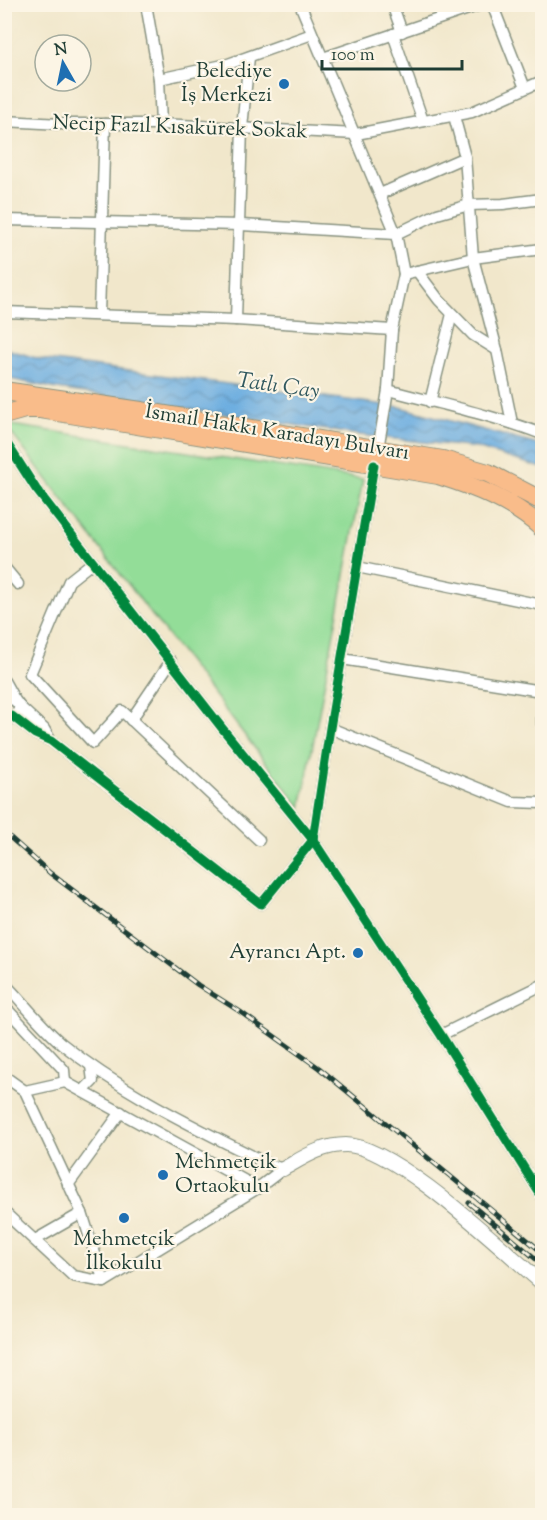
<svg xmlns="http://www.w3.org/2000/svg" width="547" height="1520" font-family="'Sorts Mill Goudy',serif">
  <defs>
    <pattern id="water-waves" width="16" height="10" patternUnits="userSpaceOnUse" patternTransform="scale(1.5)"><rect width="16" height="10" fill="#6cade0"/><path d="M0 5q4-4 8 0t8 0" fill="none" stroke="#588eb6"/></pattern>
  </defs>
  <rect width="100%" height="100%" fill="#fcf5e5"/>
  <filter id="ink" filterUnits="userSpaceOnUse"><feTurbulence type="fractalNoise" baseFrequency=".0167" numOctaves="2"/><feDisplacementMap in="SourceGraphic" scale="12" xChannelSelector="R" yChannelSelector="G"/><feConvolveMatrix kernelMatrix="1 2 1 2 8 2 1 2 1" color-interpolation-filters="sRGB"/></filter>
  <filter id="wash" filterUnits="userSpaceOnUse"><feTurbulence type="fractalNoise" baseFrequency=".008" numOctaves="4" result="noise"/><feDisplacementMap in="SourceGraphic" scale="24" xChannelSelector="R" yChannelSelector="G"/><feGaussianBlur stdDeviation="1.35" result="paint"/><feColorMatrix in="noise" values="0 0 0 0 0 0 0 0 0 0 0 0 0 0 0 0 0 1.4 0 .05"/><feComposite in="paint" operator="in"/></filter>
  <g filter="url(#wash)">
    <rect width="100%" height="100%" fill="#f1e7cb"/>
    <!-- grass -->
    <polygon fill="#93dd98" stroke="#598d66" stroke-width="1.5" points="5,424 363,479 301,808 5,425"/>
    <!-- water -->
    <polygon fill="url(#water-waves)" stroke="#46758a" stroke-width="1.5" points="4,348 39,359 400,407 542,446 542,468 477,448 360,435 58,389 5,378"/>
  </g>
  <g filter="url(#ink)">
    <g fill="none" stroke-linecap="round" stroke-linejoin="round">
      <!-- minor casing -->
      <g stroke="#889280" stroke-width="13">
        <g id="minor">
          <polyline points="146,4 159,79 161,124"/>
          <polyline points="300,4 396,234 404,274 392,330 388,390 378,449"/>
          <polyline points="392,4 402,32"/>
          <polyline points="492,4 525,88"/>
          <polyline points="393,34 423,121"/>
          <polyline points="323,58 483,4"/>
          <polyline points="159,79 228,64 312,34"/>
          <polyline points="454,116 465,157 473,258 497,350 512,423"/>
          <polyline points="4,121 61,124 161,124 356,134 472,112 542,81"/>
          <polyline points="380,194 465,157"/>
          <polyline points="4,220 241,225 396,234 437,214 469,205 503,204 542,199"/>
          <polyline points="417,271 439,300 473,335 497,350"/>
          <polyline points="404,274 473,258 542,249"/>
          <polyline points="4,312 236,320 392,330"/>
          <polyline points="99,314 105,124"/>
          <polyline points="236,320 242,128 249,57"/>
          <path d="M388 390C440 404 493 415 542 434"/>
          <polyline points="430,402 452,314"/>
          <polyline points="4,439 36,489 222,728 313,840 441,1035 542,1197"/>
          <polyline points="93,562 69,581 30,674 93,743 122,711 259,840"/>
          <polyline points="4,567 18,584"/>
          <polyline points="357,567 542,605"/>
          <polyline points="342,659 541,691"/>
          <polyline points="542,679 542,724"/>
          <polyline points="4,681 14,699"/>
          <polyline points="4,703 7,700 14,699 20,707 17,714 12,716 4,713"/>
          <polyline points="20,707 44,729 51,741"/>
          <polyline points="12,716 35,734 51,741 261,904 313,840 330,728 374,465"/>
          <polyline points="131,720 171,661"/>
          <polyline points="330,728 512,802 542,803"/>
          <path d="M4 983C23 1002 41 1026 61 1043 124 1094 197 1128 268 1164L283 1169"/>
          <polyline points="4,1006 64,1070 65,1082"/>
          <polyline points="441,1035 542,985"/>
          <polyline points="4,1076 25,1091 65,1082 258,1188 283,1169"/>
          <polyline points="25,1091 82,1213 104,1282"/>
          <polyline points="83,1091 93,1081 91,1066"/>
          <polyline points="68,1185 121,1112"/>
          <polyline points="4,1212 73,1276 104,1282 258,1188"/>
          <polyline points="35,1240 82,1213"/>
        </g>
      </g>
      <!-- tertiary casing -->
      <g stroke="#889280" stroke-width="16">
        <path id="tertiary" d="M283 1169C303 1158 321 1145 346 1145 394 1145 503 1250 542 1283"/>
      </g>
      <!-- trunk casing -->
      <g stroke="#889280" stroke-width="20">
        <g id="trunk">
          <polyline points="4,391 141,411 443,460 488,473 542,501"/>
          <path d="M4 415 25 409H40L438 475C476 487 512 501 542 528"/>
        </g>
      </g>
      <!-- minor -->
      <use href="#minor" stroke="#fff" stroke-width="10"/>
      <!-- tertiary -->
      <use href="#tertiary" stroke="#fff" stroke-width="14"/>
      <!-- trunk -->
      <use href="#trunk" stroke="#f9bc8a" stroke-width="18"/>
      <!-- rail casing -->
      <g stroke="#1f3d34" stroke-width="5">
        <g id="rail">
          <polyline points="4,832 50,873 198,985 239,1011 319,1068 542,1252"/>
          <polyline points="469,1203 542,1264"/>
        </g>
      </g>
      <!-- rail -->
      <use href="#rail" stroke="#fcf5e5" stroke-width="3" stroke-dasharray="9" stroke-linecap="butt"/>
      <!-- cycleway casing -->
      <g stroke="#fcf5e5" stroke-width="13">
        <g id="cycleway">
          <polyline points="4,439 36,489 222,728 313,840 441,1035 542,1197"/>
          <polyline points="12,716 35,734 51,741 261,904 313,840 330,728 374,465"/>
        </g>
      </g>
      <!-- cycleway -->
      <use href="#cycleway" stroke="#00873e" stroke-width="9"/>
    </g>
  </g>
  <!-- markers -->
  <g fill="#1f6fb2" stroke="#fcf5e5" stroke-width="2">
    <circle cx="284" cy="84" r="6"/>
    <circle cx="358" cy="953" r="6"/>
    <circle cx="163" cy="1175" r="6"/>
    <circle cx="124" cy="1218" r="6"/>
  </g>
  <g text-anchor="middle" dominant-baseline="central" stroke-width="4.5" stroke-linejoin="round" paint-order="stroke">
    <!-- poi labels -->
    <g font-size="21" fill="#1f3d34" stroke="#fcf5e5" text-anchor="end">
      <text x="272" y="72">Belediye<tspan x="272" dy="24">İş Merkezi</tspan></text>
      <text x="346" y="953">Ayrancı Apt.</text>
      <text x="175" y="1163" text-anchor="start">Mehmetçik<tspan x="175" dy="24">Ortaokulu</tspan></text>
      <text x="124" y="1240" text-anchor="middle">Mehmetçik<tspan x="124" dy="24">İlkokulu</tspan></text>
    </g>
    <!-- street labels -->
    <g font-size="21" fill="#1f3d34" stroke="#fcf5e5">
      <text transform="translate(180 128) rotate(2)">Necip Fazıl Kısakürek Sokak</text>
      <text transform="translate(277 433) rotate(9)">İsmail Hakkı Karadayı Bulvarı</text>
    </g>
    <!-- water labels -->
    <g font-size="22" font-style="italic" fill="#32595f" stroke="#fcf5e5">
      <text transform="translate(278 387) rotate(8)">Tatlı Çay</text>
    </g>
  </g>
  <!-- margin -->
  <rect width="547" height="1520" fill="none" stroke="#fcf5e5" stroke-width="24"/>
  <!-- north arrow -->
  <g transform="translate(63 63) rotate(351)"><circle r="28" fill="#fcf5e5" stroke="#a4ab9e" stroke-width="1.5"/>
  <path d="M0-4.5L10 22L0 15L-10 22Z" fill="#1f6fb2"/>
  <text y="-9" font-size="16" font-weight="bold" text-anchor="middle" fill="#1f3d34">N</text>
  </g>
  <!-- scale -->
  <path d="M322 60v9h140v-9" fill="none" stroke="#1f3d34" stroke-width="3"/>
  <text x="331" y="60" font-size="18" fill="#1f3d34" stroke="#fcf5e5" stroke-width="4.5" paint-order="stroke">100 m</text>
</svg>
